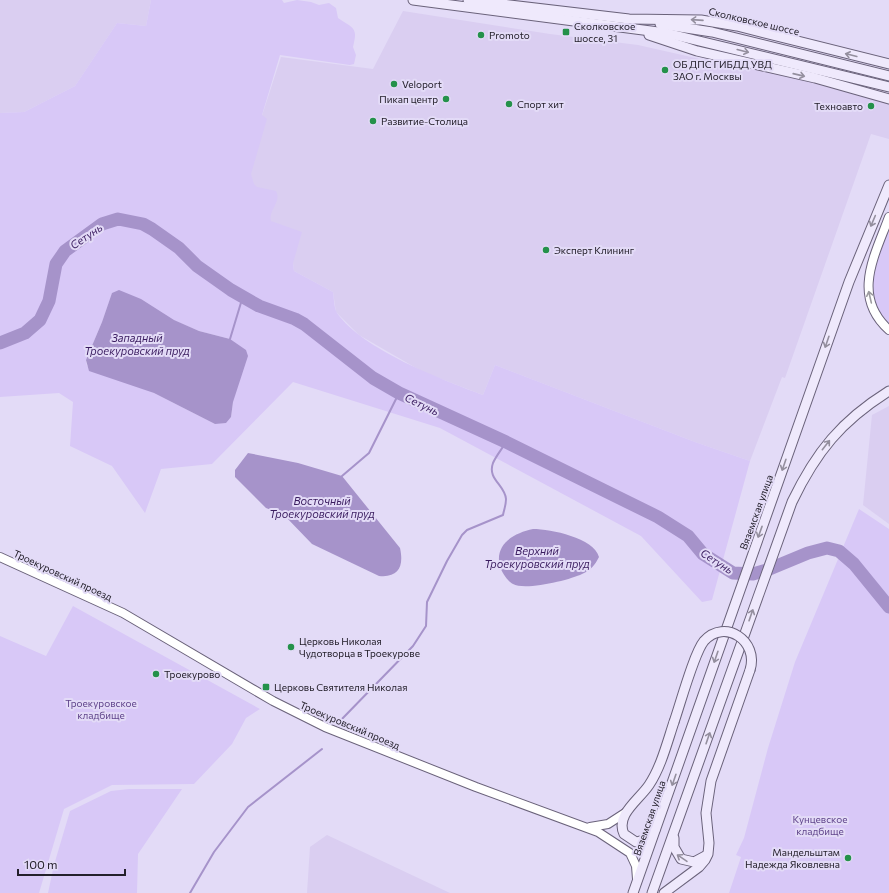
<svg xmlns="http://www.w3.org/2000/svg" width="889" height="893" font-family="Commissioner,sans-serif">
  <rect width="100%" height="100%" fill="#e3dbf7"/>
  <!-- built -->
  <g fill="#dacef1">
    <polygon points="0,0 151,0 146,26 117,23 75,86 24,112 0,113"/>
    <polygon points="403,11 550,34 638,45 700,59 720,58 889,103 889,139 871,134 785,378 782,377 750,461 695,442 495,365 483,395 423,372 359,335 336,312 333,292 294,271 293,263 232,208 281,57 373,69"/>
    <polygon points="889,406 889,524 863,505 872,415"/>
    <polygon points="327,835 450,893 307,893 310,847"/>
  </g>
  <!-- green -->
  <g fill="#d8c8f7" fill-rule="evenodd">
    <path d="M151 0H282L284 3 297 0 311 2 319 5 329 3 336 8 338 18C354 29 358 27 353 47L356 55 354 64 350 65 280 55 262 115 267 119 251 174 254 184 257 187 276 191C282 202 268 210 271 221L302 232 293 263 294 271 333 292C334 298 334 308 337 313 363 350 441 379 483 395L495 365 695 442 750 461 712 600 702 602 641 536 440 428 293 382 212 464 161 469 145 513 112 466 70 446 73 402 59 393 0 397V113L24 112 75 86 117 23 146 26ZM112 294 199 331 230 339 233 402 231 417 215 424 154 393 87 366 86 360 102 322Z"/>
    <path d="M889 230V323C861 297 877 260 889 230Z"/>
    <polygon points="859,509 889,529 889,893 729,893 741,857 736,855 744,838 768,748 795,662"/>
    <polygon points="73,606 260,709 246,718 232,744 194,784 112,785 64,809 39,893 0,893 0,636 46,656"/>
    <polygon points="129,789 182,789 138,854 137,893 48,893 54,865 70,811 111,791"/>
  </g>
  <!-- water -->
  <g fill="#a693ca">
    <polygon points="119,290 141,299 174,320 199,331 230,339 246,350 248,356 233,402 231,417 226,423 215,424 154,393 89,371 86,360 102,322 112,293"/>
    <path d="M248 453 298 463 342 476 400 548C404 566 399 578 379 576L312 544 284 515 266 508 235 477V470Z"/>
    <path d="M533 529C551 529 594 538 599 557 595 565 591 570 582 574 570 580 525 591 513 584 507 581 502 572 500 567 494 544 514 533 533 529Z"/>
  </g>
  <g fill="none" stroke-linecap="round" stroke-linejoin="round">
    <!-- stream -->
    <g stroke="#a693ca" stroke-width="2">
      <polyline points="230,339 243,296"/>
      <polyline points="342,476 369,453 399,393"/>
      <path d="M340 721 413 646 426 626 427 602 447 561 462 535 467 530 503 515C504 510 506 505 506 499 505 485 487 479 493 463 496 456 502 449 506 442"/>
      <polyline points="190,893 214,852 248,807 322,749"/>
    </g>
    <!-- river -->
    <polyline stroke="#a693ca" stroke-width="13" points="0,343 25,333 40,320 49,301 56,264 65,251 102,224 118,219 143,224 152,229 179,248 197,266 231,290 259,306 295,319 304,324 373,378 399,393 506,442 658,517 688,536 703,554 733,573 753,574 767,570 808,553 827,548 839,551 854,564 889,607"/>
    <!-- tertiary casing -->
    <g stroke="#6a627a" stroke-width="10">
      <g id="tertiary">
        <path d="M889 217C875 255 851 296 889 330"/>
        <polyline points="0,557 123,613 273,701 325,727 476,787 598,832 630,853 636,866 637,879"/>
        <polyline points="590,827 608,824 625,813"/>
      </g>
    </g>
    <!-- secondary casing -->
    <g stroke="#6a627a" stroke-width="11">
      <g id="secondary">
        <polyline points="413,0 666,33 889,87"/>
        <polyline points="468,0 629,19 701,20 737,26 889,64"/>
        <polyline points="660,24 712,32 889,76"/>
        <polyline points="649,35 697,51 815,78 889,99"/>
        <path d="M655 830 644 840 636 842 624 834C615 815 639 800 649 785 661 767 667 743 674 722"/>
        <polyline points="674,838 674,847 681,859 694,862 707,855"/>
        <polyline points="633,893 849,282 889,185"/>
        <path d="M652 893 792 502C816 452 841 421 889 391"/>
        <polyline points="664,893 699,867 705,860 708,854 709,843 706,813 711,781 750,670"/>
      </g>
    </g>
    <!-- tertiary -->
    <use href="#tertiary" stroke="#fff" stroke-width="8"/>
    <!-- secondary -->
    <use href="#secondary" stroke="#efe9fc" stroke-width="9"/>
    <!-- secondary-bridge casing -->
    <g stroke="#6a627a" stroke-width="11" stroke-linecap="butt">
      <path id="secondary-bridge" d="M674 722C680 705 694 653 704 641 725 618 759 641 750 670"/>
    </g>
    <!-- secondary-bridge -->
    <use href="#secondary-bridge" stroke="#efe9fc" stroke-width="9"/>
  </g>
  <!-- one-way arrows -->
  <defs><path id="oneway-shaft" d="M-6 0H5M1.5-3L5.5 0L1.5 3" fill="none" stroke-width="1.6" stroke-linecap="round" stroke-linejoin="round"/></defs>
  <g stroke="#948f9e">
    <use href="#oneway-shaft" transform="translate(697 20) rotate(-176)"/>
    <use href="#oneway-shaft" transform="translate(743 51) rotate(14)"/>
    <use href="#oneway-shaft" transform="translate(851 55) rotate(-166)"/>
    <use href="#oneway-shaft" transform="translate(799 75) rotate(13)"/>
    <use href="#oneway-shaft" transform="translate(873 221) rotate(113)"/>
    <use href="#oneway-shaft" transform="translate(827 342) rotate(109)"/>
    <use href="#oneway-shaft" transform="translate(826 445) rotate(-52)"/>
    <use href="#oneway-shaft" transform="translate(784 465) rotate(109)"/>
    <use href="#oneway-shaft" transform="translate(760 532) rotate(110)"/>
    <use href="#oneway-shaft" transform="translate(751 615) rotate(-71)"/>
    <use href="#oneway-shaft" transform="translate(716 657) rotate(109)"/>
    <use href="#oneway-shaft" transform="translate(708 738) rotate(-71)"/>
    <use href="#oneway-shaft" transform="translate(674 780) rotate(109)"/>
    <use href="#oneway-shaft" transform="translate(682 858) rotate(-146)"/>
  </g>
  <use stroke="#9c9ba0" href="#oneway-shaft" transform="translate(870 297) rotate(-103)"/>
  <!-- markers -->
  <g fill="#24914a" stroke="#e3dbf7" stroke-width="1.5">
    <rect x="562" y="28" width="8" height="8" rx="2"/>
    <circle cx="481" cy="35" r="4"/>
    <circle cx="665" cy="70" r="4"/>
    <circle cx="394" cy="84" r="4"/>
    <circle cx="446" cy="99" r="4"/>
    <circle cx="509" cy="104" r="4"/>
    <circle cx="871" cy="106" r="4"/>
    <circle cx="373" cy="121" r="4"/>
    <circle cx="546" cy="250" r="4"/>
    <circle cx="291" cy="647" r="4"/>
    <circle cx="156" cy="674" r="4"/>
    <rect x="262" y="683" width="8" height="8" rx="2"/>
    <circle cx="848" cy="858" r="4"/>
  </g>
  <g text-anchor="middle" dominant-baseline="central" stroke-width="4" stroke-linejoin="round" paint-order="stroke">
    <!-- street labels -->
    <g font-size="10" fill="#24202b" stroke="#e3dbf7">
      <text transform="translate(754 21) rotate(13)">Сколковское шоссе</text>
      <text transform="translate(756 512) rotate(-70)">Вяземская улица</text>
      <text transform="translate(63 575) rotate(25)">Троекуровский проезд</text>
      <text transform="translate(350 725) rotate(23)">Троекуровский проезд</text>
      <text transform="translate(649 818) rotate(-71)">Вяземская улица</text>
    </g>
    <!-- poi labels -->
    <g font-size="10" fill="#24202b" stroke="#e3dbf7" text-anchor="start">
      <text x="574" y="26">Сколковское<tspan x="574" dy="12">шоссе, 31</tspan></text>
      <text x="489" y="35">Promoto</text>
      <text x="673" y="64">ОБ ДПС ГИБДД УВД<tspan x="673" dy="12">ЗАО г. Москвы</tspan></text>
      <text x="402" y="84">Veloport</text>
      <text x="438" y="99" text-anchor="end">Пикап центр</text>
      <text x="517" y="104">Спорт хит</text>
      <text x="863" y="106" text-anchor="end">Техноавто</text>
      <text x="381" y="121">Развитие-Столица</text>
      <text x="554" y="250">Эксперт Клининг</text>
      <text x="299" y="641">Церковь Николая<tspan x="299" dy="12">Чудотворца в Троекурове</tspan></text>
      <text x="164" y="674">Троекурово</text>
      <text x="274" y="687">Церковь Святителя Николая</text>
      <text x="840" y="852" text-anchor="end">Мандельштам<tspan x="840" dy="12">Надежда Яковлевна</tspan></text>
    </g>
    <!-- park labels -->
    <g font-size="10" fill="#60458b" stroke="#e3dbf7">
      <text x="101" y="703">Троекуровское<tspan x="101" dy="12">кладбище</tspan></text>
      <text x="820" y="819">Кунцевское<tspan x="820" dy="12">кладбище</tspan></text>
    </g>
    <!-- water labels -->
    <g font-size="11" font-style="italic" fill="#3a1c5f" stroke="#e3dbf7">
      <text transform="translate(86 236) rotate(-34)">Сетунь</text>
      <text x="137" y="337">Западный<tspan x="137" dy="13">Троекуровский пруд</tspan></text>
      <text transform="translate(422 404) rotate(26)">Сетунь</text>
      <text x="322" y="500">Восточный<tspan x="322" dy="13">Троекуровский пруд</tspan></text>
      <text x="537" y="550">Верхний<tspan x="537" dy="13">Троекуровский пруд</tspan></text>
      <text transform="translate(717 561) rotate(33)">Сетунь</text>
    </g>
  </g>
  <!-- scale -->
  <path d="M18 869v6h107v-6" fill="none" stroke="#24202b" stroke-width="2"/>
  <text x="24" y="869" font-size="12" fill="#24202b" stroke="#e3dbf7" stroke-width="3" paint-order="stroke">100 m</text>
</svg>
